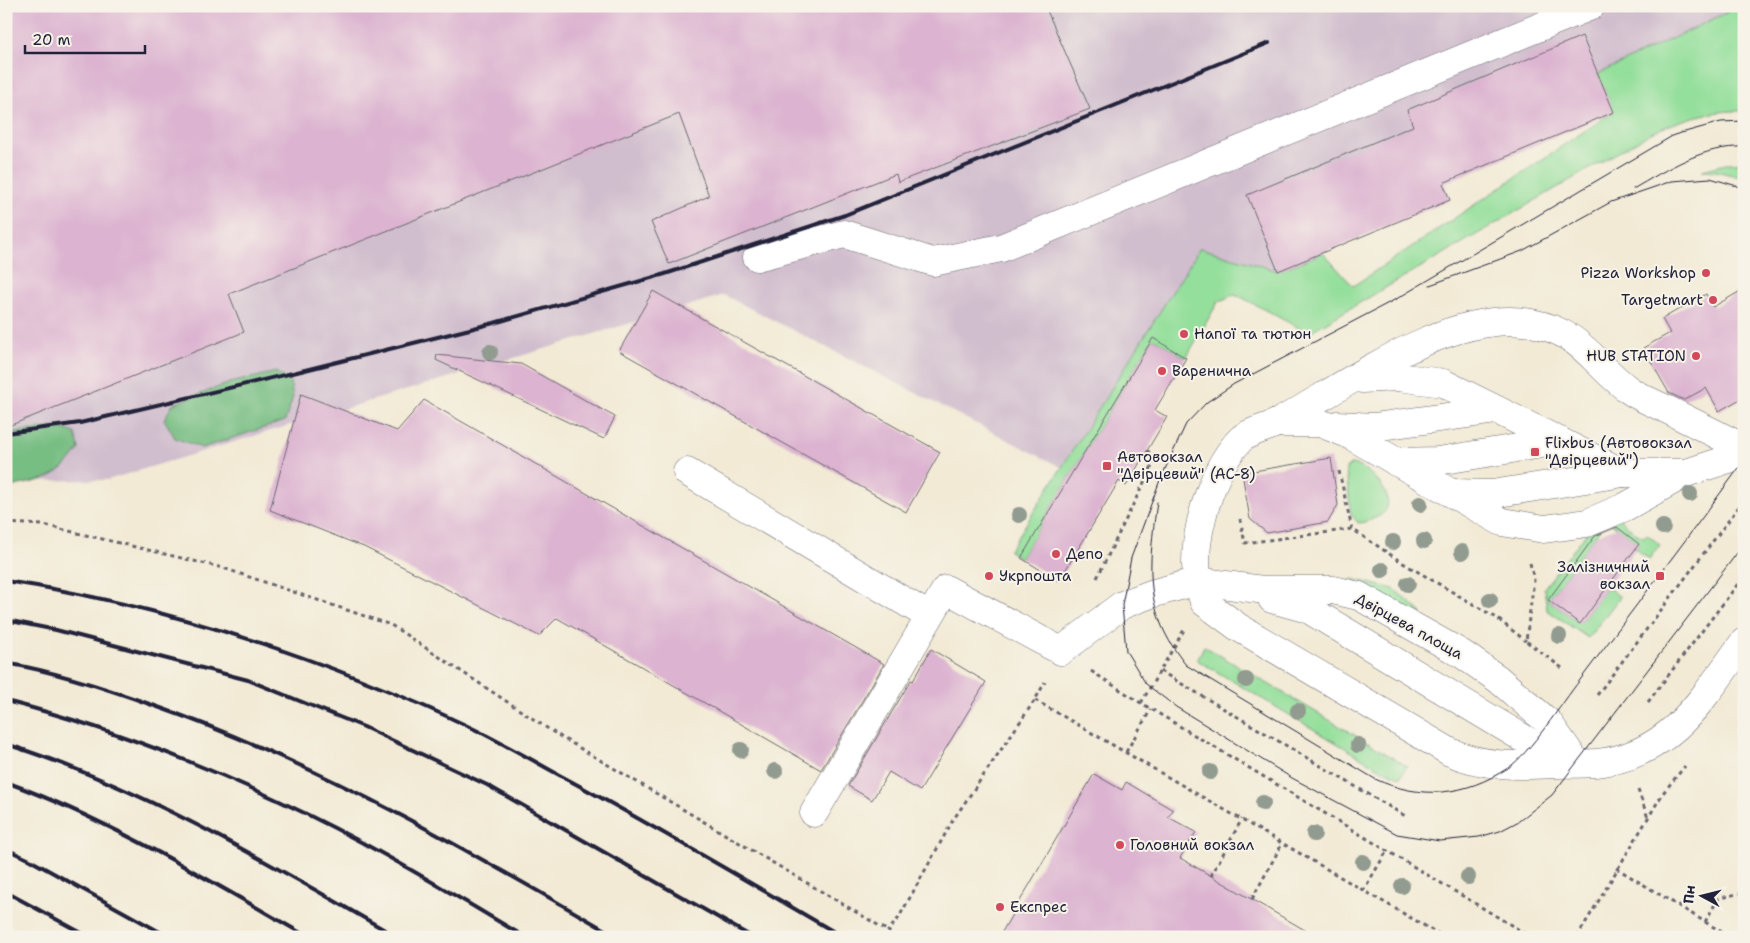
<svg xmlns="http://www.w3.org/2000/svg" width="1750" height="943" font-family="'Shantell Sans',sans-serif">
  <rect width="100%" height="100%" fill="#f7f3e8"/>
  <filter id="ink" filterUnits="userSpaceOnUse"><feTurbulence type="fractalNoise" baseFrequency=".02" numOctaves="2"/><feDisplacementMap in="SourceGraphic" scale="10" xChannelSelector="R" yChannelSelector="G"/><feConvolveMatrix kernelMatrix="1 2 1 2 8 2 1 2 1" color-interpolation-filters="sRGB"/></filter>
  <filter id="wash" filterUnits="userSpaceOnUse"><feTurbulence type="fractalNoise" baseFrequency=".0096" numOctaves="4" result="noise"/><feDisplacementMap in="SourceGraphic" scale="20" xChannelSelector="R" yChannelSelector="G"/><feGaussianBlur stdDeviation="1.12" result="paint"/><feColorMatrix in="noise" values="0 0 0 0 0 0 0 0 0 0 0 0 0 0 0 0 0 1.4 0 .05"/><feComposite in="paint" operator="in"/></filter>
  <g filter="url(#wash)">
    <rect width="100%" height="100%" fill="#f2ead5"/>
    <!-- industrial -->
    <polygon fill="#d0bdcd" points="6,6 1744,6 1614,112 1444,183 1450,200 1278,271 1200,249 1061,467 724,295 107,480 6,481"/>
    <!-- green -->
    <g fill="#94df9b" stroke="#5b806b">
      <path d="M1731 6H1744V111C1710 110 1682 119 1651 133L1308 333 1241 297 1233 295 1218 302 1186 358 1153 338 1021 558 1009 551 1200 248 1278 271 1323 253 1353 286 1613 112 1598 74 1732 10Z"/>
      <polygon points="1744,162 1744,178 1716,171 1702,170 1730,163"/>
      <path d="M1352 464C1368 467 1395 493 1386 510 1383 515 1377 517 1373 519 1367 521 1364 523 1358 523L1351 514 1346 471V468Z"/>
      <polygon points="1612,511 1635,533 1644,537 1647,534 1660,545 1649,559 1636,549 1639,544 1607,520 1548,600 1580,624 1607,587 1620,597 1588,638 1547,610 1544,588 1601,514"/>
      <polygon points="1352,579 1394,589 1421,612 1422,617 1349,581"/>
      <polygon points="1204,646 1407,766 1400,777 1377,767 1197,660"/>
    </g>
    <!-- forest -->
    <g fill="#77be83" stroke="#4c705f">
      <polygon points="276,372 290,382 293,397 285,421 202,448 175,438 164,419 173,404 230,383"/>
      <path d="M59 427 75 433 79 449C58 481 41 480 6 488V433Z"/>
    </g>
    <g id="blocks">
      <!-- building -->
      <g fill="#dcb3d0">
        <polygon points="6,6 1045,6 1090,109 898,182 896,174 669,264 651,222 709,196 679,114 229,294 244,332 6,427"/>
        <polygon points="1582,36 1614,112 1443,183 1450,200 1278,271 1247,195 1413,126 1407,110"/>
        <polygon points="1744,289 1744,397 1719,411 1706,388 1684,400 1669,393 1643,348 1670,333 1662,319 1706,294 1713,307"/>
        <polygon points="653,291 940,452 906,512 619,351"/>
        <polygon points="1153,338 1186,358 1155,410 1167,417 1126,486 1119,481 1059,581 1021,558"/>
        <polygon points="437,355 521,364 615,417 604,439 436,360"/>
        <polygon points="301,394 397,431 424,400 884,664 821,770 557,618 539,636 364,547 270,510"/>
        <polygon points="1331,458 1338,505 1328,522 1267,533 1250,519 1242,473"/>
        <polygon points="1617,527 1639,544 1580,624 1548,600 1595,536"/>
        <polygon points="931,649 986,682 920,791 889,772 872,800 848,786 911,680 913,681"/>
        <polygon points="1094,774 1122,790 1126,782 1173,810 1168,817 1196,832 1180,858 1317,937 999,937"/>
      </g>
    </g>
  </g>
  <g filter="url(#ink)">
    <use href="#blocks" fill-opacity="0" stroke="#6b6871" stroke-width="1"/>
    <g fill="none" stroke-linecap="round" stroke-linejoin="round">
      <!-- minor casing -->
      <g stroke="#6b6871" stroke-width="29">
        <g id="minor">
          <polyline points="757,257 844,234 933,262 1001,248 1591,6"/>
          <polyline points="1362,379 1398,377 1443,383 1623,473 1685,473"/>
          <polyline points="1277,423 1320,423 1348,434 1502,522 1544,529 1587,523 1625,507 1686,473 1744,454"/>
          <polyline points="1337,425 1374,427 1497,410"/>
          <path d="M1744 448C1718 435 1692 422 1666 409 1654 403 1640 398 1629 390 1592 363 1582 332 1531 323 1450 308 1347 385 1279 422 1268 428 1250 431 1241 439 1214 466 1196 524 1196 562 1196 575 1200 589 1204 602L1238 627 1450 752C1484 767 1518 766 1554 764 1571 763 1588 765 1604 762 1674 752 1705 694 1744 642"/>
          <polyline points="1396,462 1438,461 1560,441"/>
          <polyline points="687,472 929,616"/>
          <polyline points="1454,493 1492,494 1623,473"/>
          <polyline points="1272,599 1308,609 1531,743 1572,761"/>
          <polyline points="814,813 946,589 1061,651 1122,605 1151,594 1198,581 1264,590 1333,590 1359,596 1462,654 1498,679 1548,722 1577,763"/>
        </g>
      </g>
      <!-- path -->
      <g stroke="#6b6871" stroke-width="3" stroke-dasharray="4 4" stroke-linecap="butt">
        <polyline points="1339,471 1352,529 1403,563 1495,617 1526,641"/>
        <polyline points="1240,519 1245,543 1352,529"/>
        <polyline points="6,523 44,525 223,568 391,625 556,734 888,931"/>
        <polyline points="1530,563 1534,580 1526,641 1562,668"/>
        <polyline points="1097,578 1157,456 1147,451"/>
        <polyline points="1091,671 1141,703 1531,937"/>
        <polyline points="1160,671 1407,817"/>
        <polyline points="1597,695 1744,500"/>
        <polyline points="1035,700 1444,937"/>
        <polyline points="1648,702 1744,576"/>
        <polyline points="1141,703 1184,630"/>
        <polyline points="1126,752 1151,709"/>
        <polyline points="1638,790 1648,818"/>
        <polyline points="1616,868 1730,937"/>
        <polyline points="1211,876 1242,819"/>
        <polyline points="1363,891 1387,851"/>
        <polyline points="1252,899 1282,844"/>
        <polyline points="1705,922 1718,899 1740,893"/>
        <polyline points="897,937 888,931 898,919 953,820 1035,700 1045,682"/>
        <polyline points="1577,937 1663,793 1685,766"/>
      </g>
      <!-- minor -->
      <use href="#minor" stroke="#fff" stroke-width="28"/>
      <!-- tram -->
      <g stroke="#22223b" stroke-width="1">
        <polyline points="1744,121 1721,122 1674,135 1398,298 1234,384 1207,402 1186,424 1160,480 1131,558 1122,605 1126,651 1146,684 1176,707 1292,778 1397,834 1440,841 1479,837 1500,831 1519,821 1552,795 1744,544"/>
        <path d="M1633 189C1666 170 1704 145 1744 147"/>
        <polyline points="1430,285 1522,251 1611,202 1672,181 1710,178 1744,188"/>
        <path d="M1157 502C1148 567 1143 612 1186 665L1375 779C1421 800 1465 796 1508 768 1530 753 1562 703 1580 680 1635 607 1690 535 1744 461"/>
      </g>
      <!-- rail -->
      <g stroke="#22223b" stroke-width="4">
        <polyline points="6,433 80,423 297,372 494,323 665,274 845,215 1269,43"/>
        <path d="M6 581C165 605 329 660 474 729 504 744 534 761 563 777 658 828 750 883 843 937"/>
        <polyline points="6,620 56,630 248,680 364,727 487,785 752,937"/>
        <path d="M6 663C57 672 106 688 155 706 318 763 468 850 617 937"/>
        <path d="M6 701C125 731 253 784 361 842 417 872 471 905 525 937"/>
        <path d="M6 744C145 788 272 865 397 937"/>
        <path d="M6 782C112 821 210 881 308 937"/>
        <polyline points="6,849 28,859 169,937"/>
        <polyline points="6,892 89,937"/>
      </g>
    </g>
    <!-- trees -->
    <g fill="#929b90">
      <circle cx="490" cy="352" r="8"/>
      <circle cx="1690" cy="494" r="8"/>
      <circle cx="1420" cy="504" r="8"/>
      <circle cx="1019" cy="515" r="8"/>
      <circle cx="1663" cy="527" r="8"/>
      <circle cx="1424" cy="541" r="8"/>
      <circle cx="1393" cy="542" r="8"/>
      <circle cx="1462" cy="552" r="8"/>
      <circle cx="1382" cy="570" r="8"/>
      <circle cx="1408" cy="584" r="8"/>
      <circle cx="1490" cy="600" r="8"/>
      <circle cx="1559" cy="636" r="8"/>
      <circle cx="1246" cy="680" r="8"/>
      <circle cx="1298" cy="711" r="8"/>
      <circle cx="1358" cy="745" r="8"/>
      <circle cx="741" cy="750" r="8"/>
      <circle cx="775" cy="771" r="8"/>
      <circle cx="1210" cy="772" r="8"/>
      <circle cx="1263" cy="803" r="8"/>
      <circle cx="1314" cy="834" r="8"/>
      <circle cx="1363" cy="862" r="8"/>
      <circle cx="1468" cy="877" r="8"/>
      <circle cx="1402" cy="886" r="8"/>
    </g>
  </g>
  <!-- markers -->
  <g fill="#d1495b" stroke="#f7f3e8" stroke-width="2">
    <circle cx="1706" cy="273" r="5"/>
    <circle cx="1713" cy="300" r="5"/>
    <circle cx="1184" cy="334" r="5"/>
    <circle cx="1696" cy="356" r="5"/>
    <circle cx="1162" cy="371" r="5"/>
    <rect x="1530" y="447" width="10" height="10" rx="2.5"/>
    <rect x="1102" y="461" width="10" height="10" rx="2.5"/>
    <circle cx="1056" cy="554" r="5"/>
    <circle cx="989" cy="576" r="5"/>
    <rect x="1655" y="571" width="10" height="10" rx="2.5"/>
    <circle cx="1120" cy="845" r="5"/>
    <circle cx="1000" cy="907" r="5"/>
  </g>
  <g text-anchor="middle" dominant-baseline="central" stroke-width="4" stroke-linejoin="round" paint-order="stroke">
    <!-- poi labels -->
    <g font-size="15" fill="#22223b" stroke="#f7f3e8" text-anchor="start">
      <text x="1696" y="273" text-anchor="end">Pizza Workshop</text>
      <text x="1703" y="300" text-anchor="end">Targetmart</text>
      <text x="1194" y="334">Напої та тютюн</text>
      <text x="1686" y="356" text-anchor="end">HUB STATION</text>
      <text x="1172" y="371">Варенична</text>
      <text x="1545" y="443">Flixbus (Автовокзал<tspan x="1545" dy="17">"Двірцевий")</tspan></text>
      <text x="1117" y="457">Автовокзал<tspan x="1117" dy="17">"Двірцевий" (АС-8)</tspan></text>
      <text x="1066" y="554">Депо</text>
      <text x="1650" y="567" text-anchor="end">Залізничний<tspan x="1650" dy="17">вокзал</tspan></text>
      <text x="999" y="576">Укрпошта</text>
      <text x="1130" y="845">Головний вокзал</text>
      <text x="1010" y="907">Експрес</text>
    </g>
    <!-- street labels -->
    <g font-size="15" fill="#22223b" stroke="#f7f3e8">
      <text transform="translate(1409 626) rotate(29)">Двірцева площа</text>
    </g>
  </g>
  <!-- margin -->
  <rect width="1750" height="943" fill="none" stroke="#f7f3e8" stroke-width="25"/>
  <!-- north arrow -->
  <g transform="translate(1702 896) rotate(277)" stroke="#f7f3e8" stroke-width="4" paint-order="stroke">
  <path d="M0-4L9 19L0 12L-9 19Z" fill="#22223b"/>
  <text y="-8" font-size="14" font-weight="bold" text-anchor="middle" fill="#22223b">Пн</text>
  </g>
  <!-- scale -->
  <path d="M25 45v8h120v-8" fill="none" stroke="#22223b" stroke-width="2.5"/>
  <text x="32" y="45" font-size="15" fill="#22223b" stroke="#f7f3e8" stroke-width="4" paint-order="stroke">20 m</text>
</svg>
